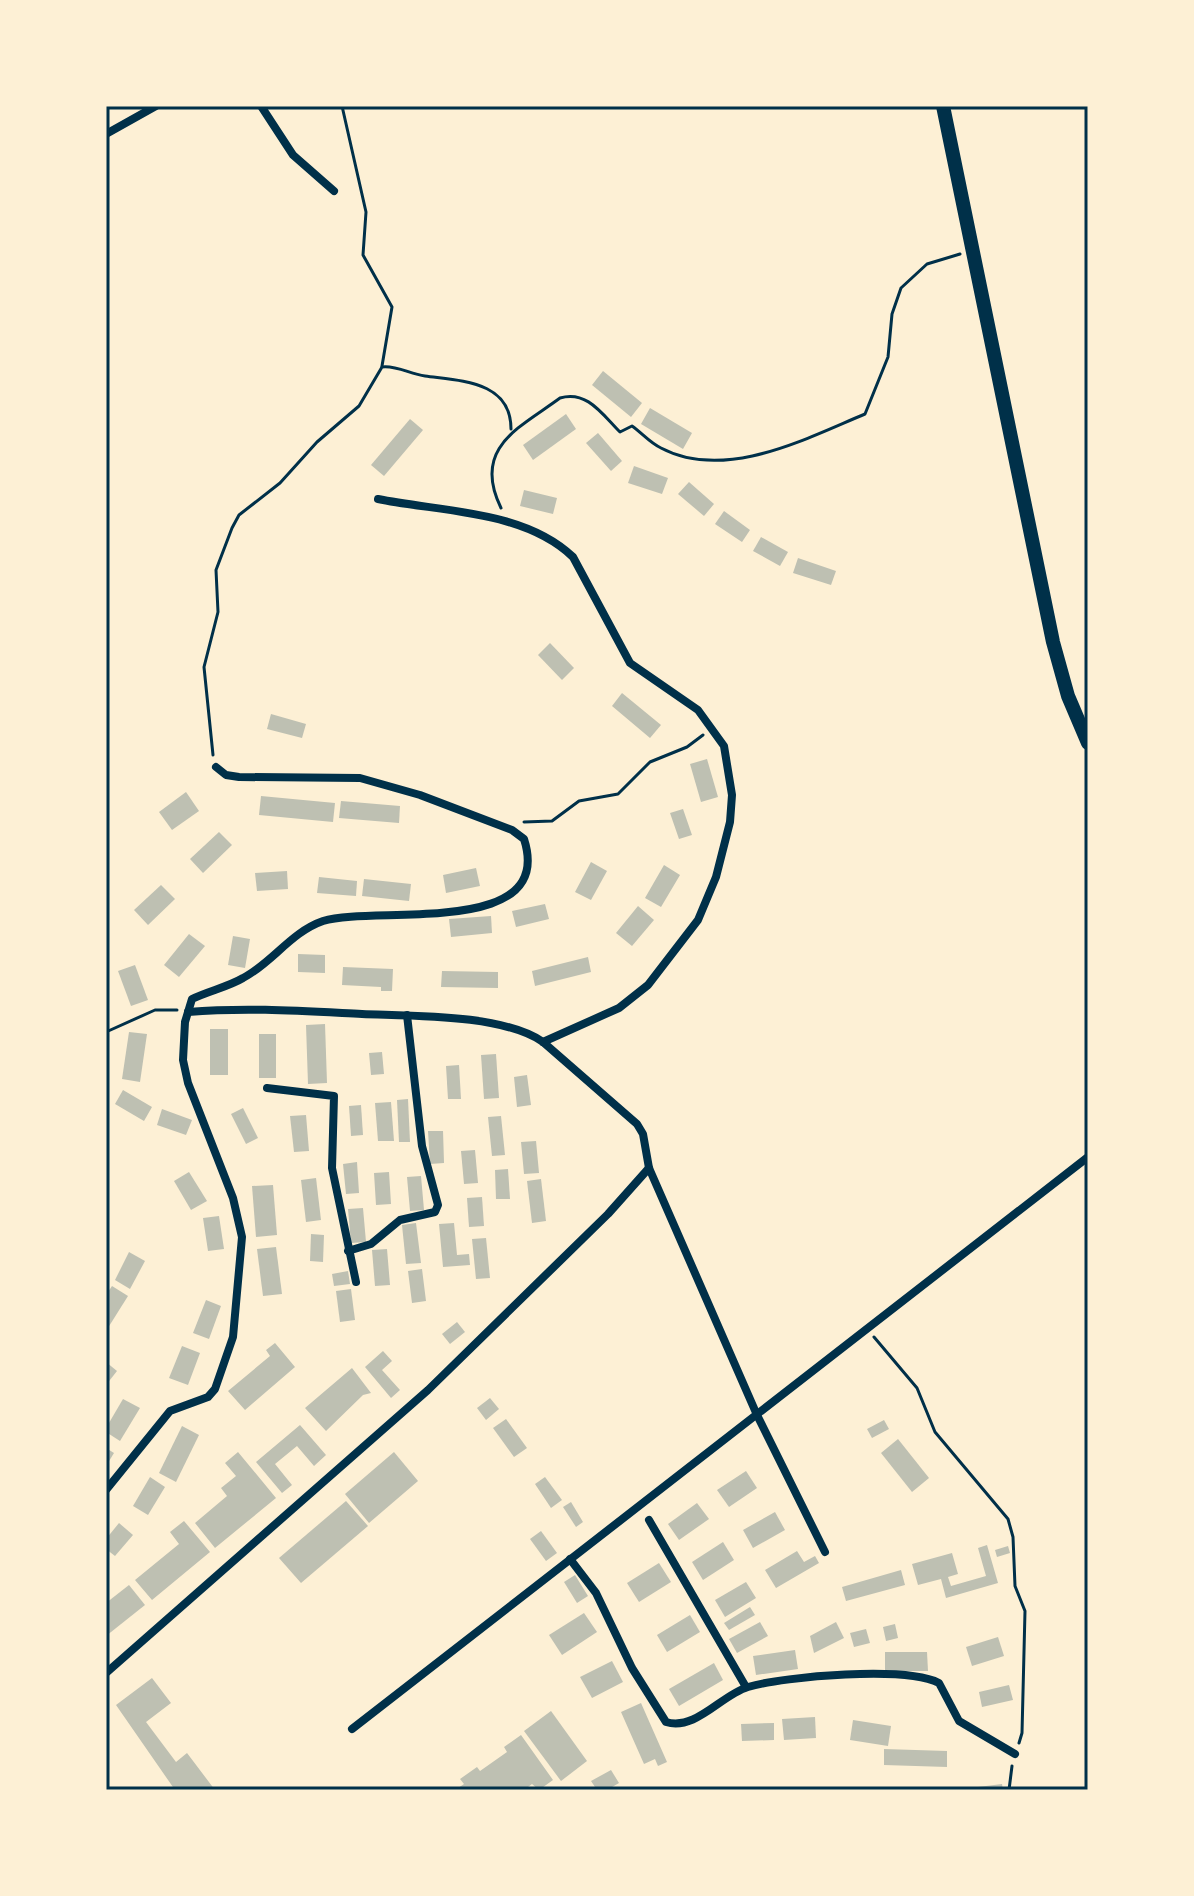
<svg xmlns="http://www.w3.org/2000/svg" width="1194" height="1896" font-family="Lato,sans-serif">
  <rect width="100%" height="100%" fill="#fdf0d5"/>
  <!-- building -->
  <g fill="#bec0b2">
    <polygon points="603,371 642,403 631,417 592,385"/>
    <polygon points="650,408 692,433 683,449 641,424"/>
    <polygon points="566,414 576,429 533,460 523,445"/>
    <polygon points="410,419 423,430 384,476 371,465"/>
    <polygon points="598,433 622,461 611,471 586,443"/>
    <polygon points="634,466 668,478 662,494 628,483"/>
    <polygon points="689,482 714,504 704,516 678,494"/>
    <polygon points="524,490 557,498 553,514 520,506"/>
    <polygon points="724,511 750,530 742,542 715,524"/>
    <polygon points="761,537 788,552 780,566 753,551"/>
    <polygon points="798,558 836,571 831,585 793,573"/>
    <polygon points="550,643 574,668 562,680 538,655"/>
    <polygon points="622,693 661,725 650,738 612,706"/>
    <polygon points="271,714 306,724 302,738 267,729"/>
    <polygon points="707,759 718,797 701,802 690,764"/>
    <polygon points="186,792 199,811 172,830 159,812"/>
    <polygon points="261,796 335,803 333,822 259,815"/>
    <polygon points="341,801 400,806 399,823 339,818"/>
    <polygon points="683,809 692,835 679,839 670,813"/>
    <polygon points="219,832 232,845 203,873 190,859"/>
    <polygon points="591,862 607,871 591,900 575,892"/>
    <polygon points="664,865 680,875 661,907 645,898"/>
    <polygon points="476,868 480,886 446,893 443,875"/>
    <polygon points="287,871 288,889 257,891 255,873"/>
    <polygon points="319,877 357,881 356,896 317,893"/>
    <polygon points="364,879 411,884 409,901 362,896"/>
    <polygon points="161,885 175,899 148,925 134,910"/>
    <polygon points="545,904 549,919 516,927 512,911"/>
    <polygon points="638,906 654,920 632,946 616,933"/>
    <polygon points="491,916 492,933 451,937 449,919"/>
    <polygon points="189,934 205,946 179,977 164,965"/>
    <polygon points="233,936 250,939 245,968 228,965"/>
    <polygon points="298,954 325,955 325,973 298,972"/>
    <polygon points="588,957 591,972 535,986 532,971"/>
    <polygon points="135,965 148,1000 131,1006 118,971"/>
    <polygon points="343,967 393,969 392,991 381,991 381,987 342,985"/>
    <polygon points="442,971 498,972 498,988 441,987"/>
    <polygon points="325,1024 327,1083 308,1084 306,1025"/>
    <rect x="210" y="1029" width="18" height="46"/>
    <polygon points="129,1032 147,1034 140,1082 122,1079"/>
    <rect x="259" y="1034" width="17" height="44"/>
    <polygon points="382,1052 384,1074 371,1075 369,1053"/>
    <polygon points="496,1054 499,1098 484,1099 481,1055"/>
    <polygon points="459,1065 461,1099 448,1099 446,1066"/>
    <polygon points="527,1075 531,1105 517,1107 514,1077"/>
    <polygon points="123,1090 152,1107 144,1121 115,1104"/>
    <polygon points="408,1099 410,1142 399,1142 397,1100"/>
    <polygon points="391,1102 394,1141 378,1141 375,1103"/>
    <polygon points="361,1105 363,1135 351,1136 349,1106"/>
    <polygon points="243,1108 258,1138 246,1144 231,1114"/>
    <polygon points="162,1109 192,1120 186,1135 157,1125"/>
    <polygon points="306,1115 309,1151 294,1152 290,1116"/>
    <polygon points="501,1116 505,1155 492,1156 488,1117"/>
    <polygon points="428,1131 443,1131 444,1163 430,1164"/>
    <polygon points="536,1141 539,1173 524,1174 521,1142"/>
    <polygon points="475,1150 478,1183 464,1184 461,1151"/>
    <polygon points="357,1162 359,1193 346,1194 343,1164"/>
    <polygon points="508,1169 510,1199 496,1199 495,1170"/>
    <polygon points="189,1172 207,1201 191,1210 174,1181"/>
    <polygon points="389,1172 391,1204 376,1205 374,1173"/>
    <polygon points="421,1176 424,1210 410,1211 407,1177"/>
    <polygon points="316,1178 321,1220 306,1222 301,1180"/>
    <polygon points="541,1179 546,1221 532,1223 527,1181"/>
    <polygon points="273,1185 277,1235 256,1237 252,1186"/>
    <polygon points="482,1197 484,1226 469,1227 467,1198"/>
    <polygon points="363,1208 366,1242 351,1243 348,1209"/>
    <polygon points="219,1216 224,1249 208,1251 203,1218"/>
    <polygon points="416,1223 421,1263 406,1264 402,1225"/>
    <polygon points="454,1223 457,1255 469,1254 470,1265 443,1267 439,1224"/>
    <polygon points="311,1234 324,1235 323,1262 310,1261"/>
    <polygon points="486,1238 490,1278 476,1279 472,1239"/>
    <polygon points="276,1247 282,1294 263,1296 257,1249"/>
    <polygon points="387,1249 390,1285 375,1286 372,1250"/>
    <polygon points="129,1252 145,1261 130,1289 115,1280"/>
    <polygon points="422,1269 426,1301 412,1303 408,1271"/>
    <polygon points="348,1271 350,1284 334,1286 332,1274"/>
    <polygon points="112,1286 128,1296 106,1331 106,1295"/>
    <polygon points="351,1289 355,1320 340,1322 336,1291"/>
    <polygon points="206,1300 221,1306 209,1339 193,1333"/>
    <polygon points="457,1322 465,1332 450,1344 442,1334"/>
    <polygon points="275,1343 295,1367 245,1410 228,1391 270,1356 266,1350"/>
    <polygon points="182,1346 200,1353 188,1385 169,1378"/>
    <polygon points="383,1351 392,1361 382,1370 400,1390 391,1398 365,1367"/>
    <polygon points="106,1362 117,1371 106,1385"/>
    <polygon points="352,1368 371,1393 363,1395 326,1431 305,1408"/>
    <polygon points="490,1398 499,1409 486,1420 477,1408"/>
    <polygon points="123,1399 140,1408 120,1441 106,1432 106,1428"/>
    <polygon points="506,1419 527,1448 514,1457 493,1428"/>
    <polygon points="884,1420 889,1429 872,1438 867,1429"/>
    <polygon points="300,1425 326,1455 314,1466 297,1446 275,1464 292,1485 282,1493 256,1462"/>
    <polygon points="182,1426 199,1435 176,1482 159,1473"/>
    <polygon points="898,1439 929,1478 912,1492 881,1453"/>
    <polygon points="106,1448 114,1453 106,1466"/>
    <polygon points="238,1452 276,1498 215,1548 195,1523 227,1496 221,1488 236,1476 225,1463"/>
    <polygon points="394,1452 418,1481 369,1523 345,1494"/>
    <polygon points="746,1471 757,1488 729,1507 717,1490"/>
    <polygon points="150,1477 165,1487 148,1515 133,1506"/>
    <polygon points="545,1477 562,1500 551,1508 535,1484"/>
    <polygon points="346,1501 368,1526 301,1583 279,1558"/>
    <polygon points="571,1502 583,1522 576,1527 563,1507"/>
    <polygon points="697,1503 709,1519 679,1540 668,1524"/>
    <polygon points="775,1512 785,1530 753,1548 743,1530"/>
    <polygon points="184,1521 210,1552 152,1600 135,1580 179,1544 170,1532"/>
    <polygon points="119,1523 133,1535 115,1556 106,1549 106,1539"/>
    <polygon points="541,1531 557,1553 546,1561 530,1539"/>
    <polygon points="723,1542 734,1560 703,1580 692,1562"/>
    <polygon points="987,1545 998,1583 946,1598 941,1579 918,1585 912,1564 952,1553 958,1574 948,1577 951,1586 986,1576 978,1548"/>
    <polygon points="1008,1546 1010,1553 997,1557 995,1550"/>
    <polygon points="797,1551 804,1562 815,1556 819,1563 776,1588 765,1570"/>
    <polygon points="659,1563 671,1582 639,1602 627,1583"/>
    <polygon points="901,1570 905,1585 846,1601 842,1587"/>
    <polygon points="575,1575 588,1596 577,1603 564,1582"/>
    <polygon points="746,1582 756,1598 725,1617 715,1600"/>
    <polygon points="129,1585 145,1605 106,1636 106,1603"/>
    <polygon points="750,1607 755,1615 729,1630 724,1623"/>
    <polygon points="584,1613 597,1632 562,1655 549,1635"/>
    <polygon points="690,1615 700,1632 667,1652 657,1635"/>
    <polygon points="760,1622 768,1636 737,1653 729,1639"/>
    <polygon points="836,1622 844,1638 814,1653 810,1636"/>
    <polygon points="895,1624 898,1638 886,1641 883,1627"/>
    <polygon points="866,1629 870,1643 854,1647 850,1633"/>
    <polygon points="998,1637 1004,1656 972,1666 966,1647"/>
    <polygon points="795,1650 798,1669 756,1675 753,1656"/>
    <polygon points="885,1652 927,1652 928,1671 885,1671"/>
    <polygon points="612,1661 623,1682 592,1698 580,1677"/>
    <polygon points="714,1663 723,1680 679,1706 669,1689"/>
    <polygon points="152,1678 171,1703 146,1722 176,1762 187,1753 215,1790 175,1790 116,1705"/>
    <polygon points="1009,1685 1013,1700 982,1707 979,1692"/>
    <polygon points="641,1703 667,1762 658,1766 655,1759 644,1764 621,1712"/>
    <polygon points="551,1711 587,1761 561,1781 524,1731"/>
    <polygon points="815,1717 816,1738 784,1740 782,1719"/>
    <polygon points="853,1720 891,1726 888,1746 850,1740"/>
    <polygon points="774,1723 774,1740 742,1741 741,1724"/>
    <polygon points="521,1735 553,1780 539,1790 532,1784 524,1790 455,1790 464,1784 460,1779 477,1767 480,1771 507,1752 504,1747"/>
    <polygon points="884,1749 947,1751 947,1767 884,1765"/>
    <polygon points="611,1770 619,1783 607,1790 597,1790 591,1781"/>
    <polygon points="1002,1784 1003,1790 970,1790 970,1788"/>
  </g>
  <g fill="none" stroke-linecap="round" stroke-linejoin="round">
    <!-- path -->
    <g stroke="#003049" stroke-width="3">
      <polyline points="342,106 366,212 363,255 392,307 382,366"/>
      <path d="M501 508C471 447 521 427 560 398 587 390 602 414 620 432L632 426C642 433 650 443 661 448 725 482 807 438 865 414L888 357 892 314 901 288 927 264 960 254"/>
      <path d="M213 755 204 667 218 612 216 570 232 528 239 515 280 483 317 442 359 406 382 367C396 365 410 374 425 376 461 381 511 381 511 429"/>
      <polyline points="524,822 552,821 579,801 618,794 650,762 687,747 703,735"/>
      <polyline points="106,1032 155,1010 177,1010"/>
      <polyline points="874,1337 917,1388 935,1432 1008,1519 1013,1537 1015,1586 1025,1611 1022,1733 1019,1743"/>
      <polyline points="1009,1790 1012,1766"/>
    </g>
    <!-- minor -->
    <g stroke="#003049" stroke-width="8">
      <polyline points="261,106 293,155 334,191"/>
      <polyline points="106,134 156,106"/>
      <path d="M378 499C441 512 524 510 573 557L630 663 698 710 724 746 732 795 730 822 716 877 698 920 648 985 619 1008 543 1042"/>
      <path d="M188 1012C247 1007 303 1011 362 1014 411 1016 503 1014 543 1042L637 1124 643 1134 649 1168 757 1415 825 1552"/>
      <polyline points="267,1088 334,1096 332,1168 356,1282"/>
      <polyline points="348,1251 371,1244 400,1220 435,1212 438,1205 422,1146 407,1015"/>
      <path d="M106 1490 170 1411 208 1397 215 1389 233 1337 242 1237 233 1198 188 1083 183 1060 185 1022 192 999C208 991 228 987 243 978 272 963 291 932 323 921 374 905 556 939 524 839L512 830 420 795 360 778 239 777 226 775 216 767"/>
      <polyline points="649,1520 746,1687"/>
      <path d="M570 1559 596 1593 632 1668 666 1722C696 1731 721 1695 748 1687 786 1676 906 1666 939 1683L959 1721 1015 1754"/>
      <polyline points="106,1673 428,1390 608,1214 649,1168"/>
      <polyline points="352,1729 1088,1157"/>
    </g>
    <!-- primary -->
    <polyline stroke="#003049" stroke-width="14" points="943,106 1053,642 1068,696 1088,743"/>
  </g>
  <!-- border -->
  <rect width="1194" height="1896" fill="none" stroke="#fdf0d5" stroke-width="216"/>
  <rect x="108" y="108" width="978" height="1680" fill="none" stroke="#003049" stroke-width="3"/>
</svg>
